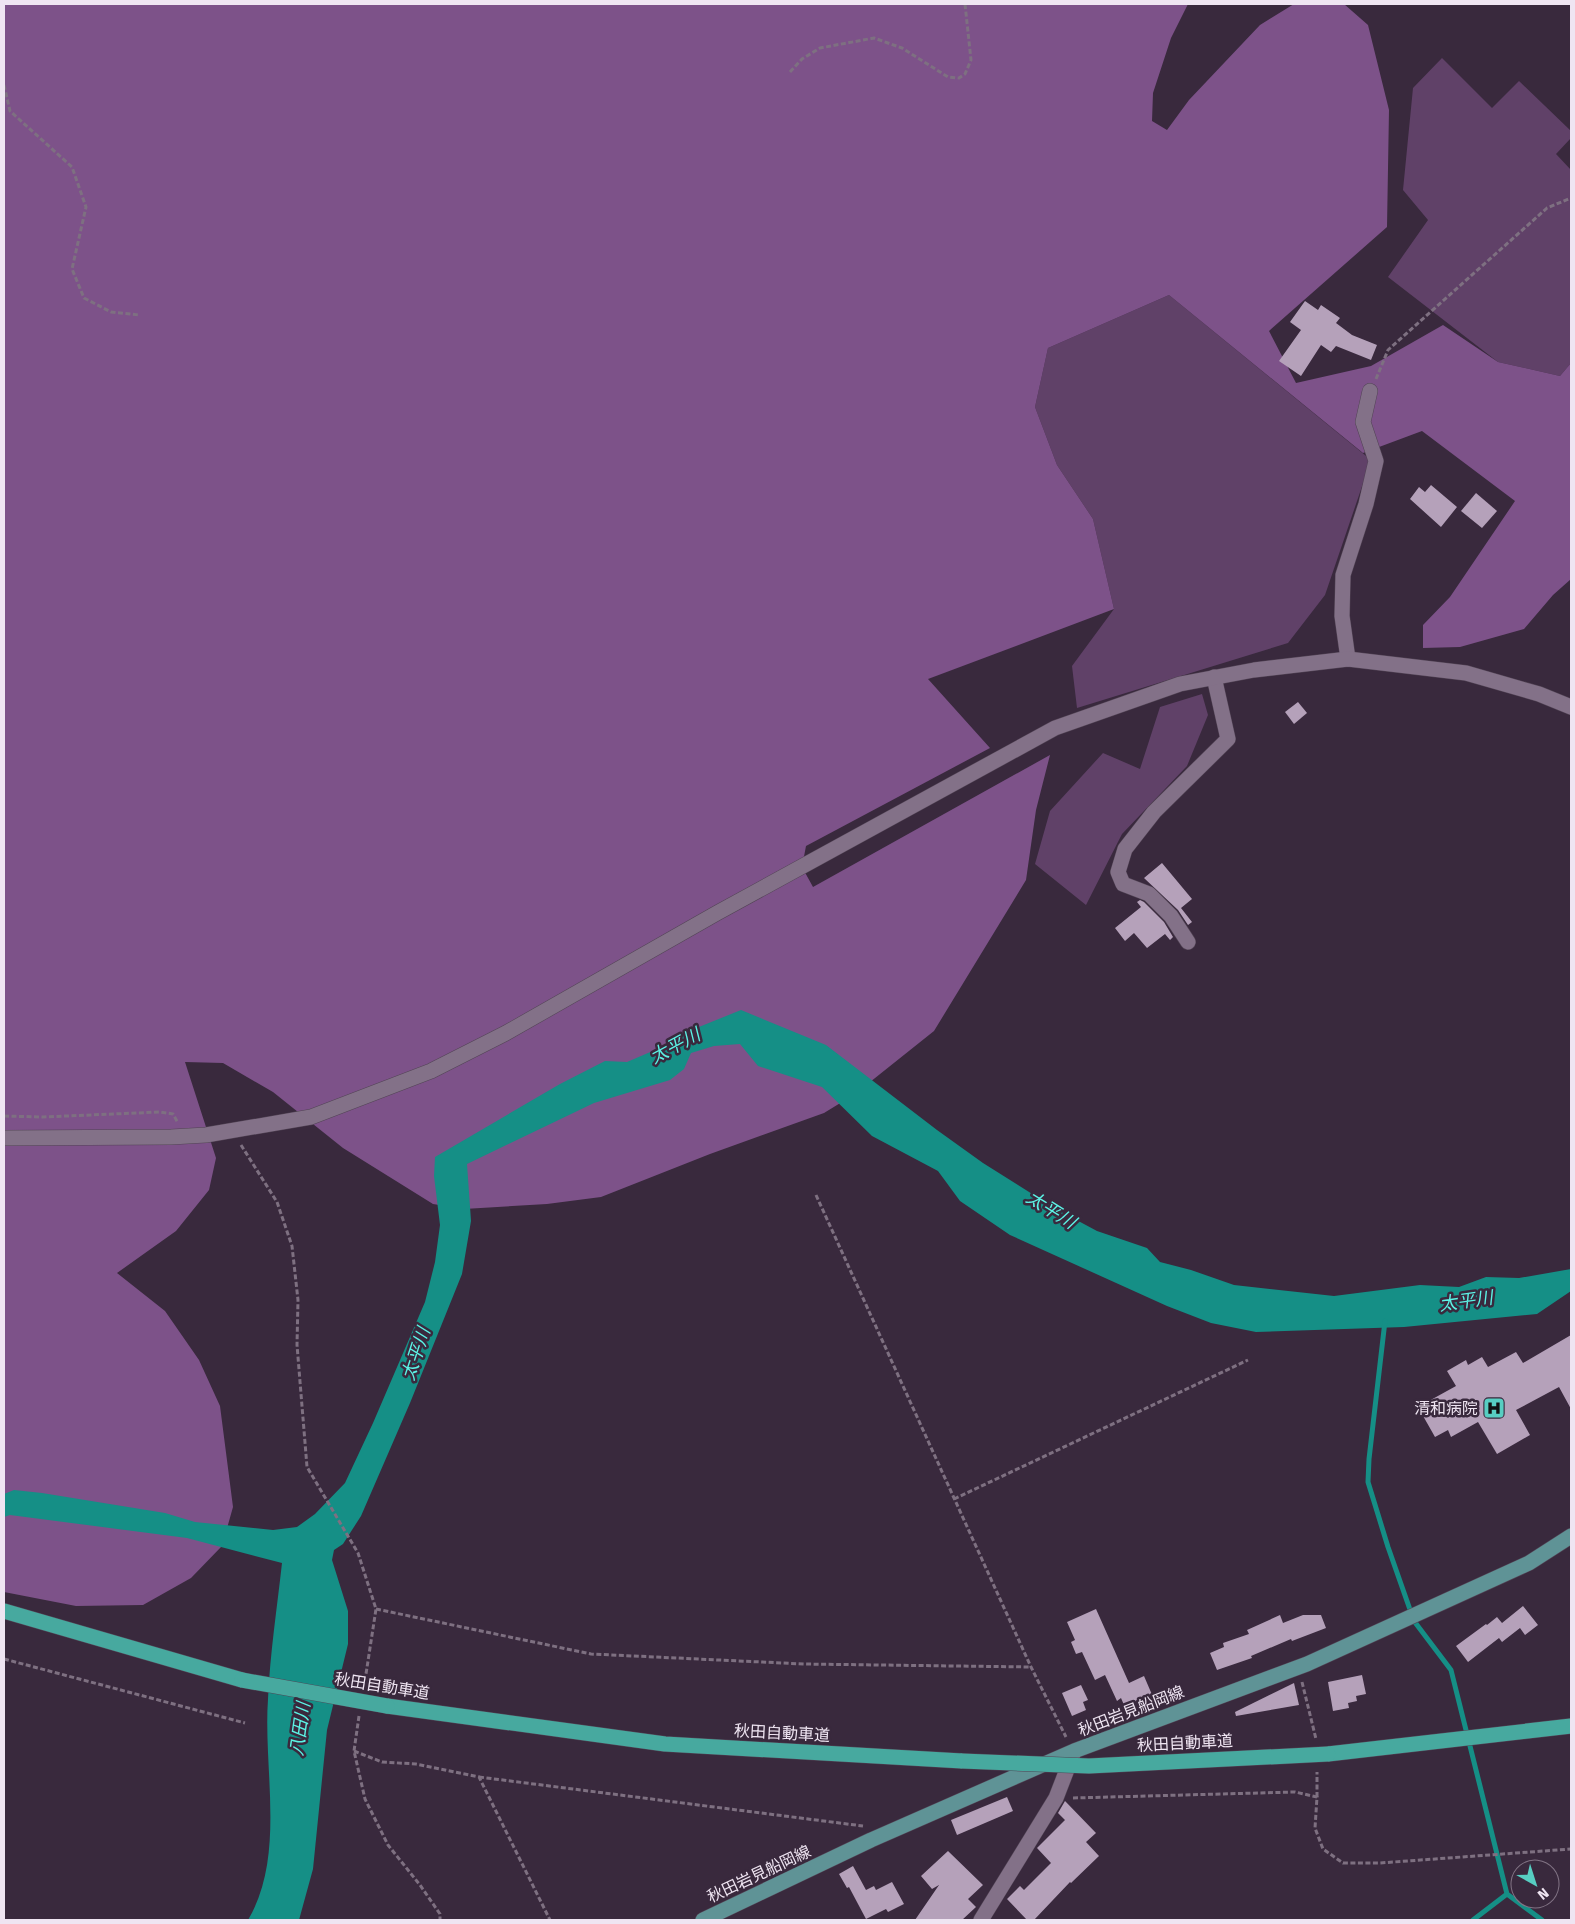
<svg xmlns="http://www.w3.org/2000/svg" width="1575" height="1924" font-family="'Fira Sans','Noto Sans JP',sans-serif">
  <rect width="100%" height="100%" fill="#39293d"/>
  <!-- green -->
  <g fill="#604168">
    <polygon points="1442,58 1492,108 1519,81 1571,131 1571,138 1556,154 1571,170 1571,363 1560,376 1498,362 1388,277 1428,220 1403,190 1413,88"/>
    <polygon points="1169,295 1371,460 1325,595 1288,643 1077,708 1072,666 1114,609 1093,519 1057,465 1035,407 1048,348"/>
    <polygon points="1202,694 1208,715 1187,766 1122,834 1086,905 1035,864 1050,811 1103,753 1140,769 1160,707"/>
  </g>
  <!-- forest -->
  <polygon fill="#7d5289" points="4,4 1188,4 1171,38 1153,93 1152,121 1167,130 1189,100 1260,25 1294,4 1344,4 1368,25 1389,110 1387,227 1269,331 1296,383 1371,366 1443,325 1498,362 1560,376 1571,363 1571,579 1553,595 1524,629 1460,647 1423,648 1423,625 1450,597 1515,501 1422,431 1363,453 1169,295 1048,348 1035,407 1057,465 1093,519 1114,609 928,679 990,748 806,846 802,867 813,887 1050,755 1036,810 1026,880 934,1031 855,1094 824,1113 710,1154 601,1197 547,1204 464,1209 433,1204 343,1148 273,1092 223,1063 185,1062 216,1158 209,1190 176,1231 117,1273 165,1311 199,1360 220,1406 233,1507 222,1546 191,1578 143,1605 76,1606 4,1592"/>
  <!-- water -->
  <path fill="#158f86" d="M741 1010 826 1045 937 1130 983 1163 1056 1209 1097 1231 1147 1248 1160 1262 1191 1270 1234 1285 1334 1296 1420 1285 1459 1287 1486 1277 1519 1278 1571 1269V1291L1537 1314 1404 1327 1256 1332 1211 1323 1167 1306 1010 1235 960 1201 938 1171 872 1136 822 1087 758 1066 740 1044 714 1046 691 1053 684 1069 670 1080 594 1103 467 1164 471 1221 462 1274 410 1403 361 1516 343 1544 334 1550 332 1560 348 1611V1644L327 1730 313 1869 299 1920H248C286 1856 263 1770 268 1699 270 1654 277 1608 282 1563L187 1538 10 1515 4 1517V1494L14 1490 42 1493 165 1513 195 1522 273 1530 297 1527 315 1514 345 1483 373 1423 425 1302 435 1262 440 1225 434 1176 435 1157 560 1084 605 1061 627 1062 662 1047 689 1031Z"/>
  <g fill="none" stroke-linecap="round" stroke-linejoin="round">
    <!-- stream -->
    <g stroke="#158f86" stroke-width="5">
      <polyline points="1385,1321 1369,1459 1368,1482 1388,1547 1414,1621 1451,1670 1507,1894 1542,1920"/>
      <polyline points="1473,1920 1507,1894"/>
    </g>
  </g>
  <!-- building -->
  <g fill="#b5a1ba">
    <polygon points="1305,301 1318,310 1321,305 1340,318 1336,323 1352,335 1377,345 1371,360 1336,346 1331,352 1321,345 1301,376 1279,361 1301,330 1290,322"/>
    <polygon points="1431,485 1457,507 1441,527 1410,499 1419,487 1425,492"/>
    <polygon points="1476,493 1497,511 1482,528 1461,511"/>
    <polygon points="1298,702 1307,713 1294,724 1285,712"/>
    <polygon points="1162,863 1192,899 1181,908 1192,922 1188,925 1178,910 1144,878"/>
    <polygon points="1140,900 1144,902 1164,922 1173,937 1170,940 1165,934 1147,948 1134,933 1125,941 1115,928 1141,907 1137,902"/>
    <polygon points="1571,1335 1571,1409 1559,1387 1516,1410 1530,1435 1497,1454 1478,1422 1451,1437 1448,1430 1435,1437 1418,1407 1456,1386 1447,1371 1466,1360 1468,1365 1482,1357 1488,1367 1516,1352 1523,1363"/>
    <polygon points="1523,1606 1538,1625 1525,1635 1520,1628 1502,1642 1499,1638 1468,1662 1456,1646 1486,1624 1487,1625 1497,1617 1502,1623"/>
    <polygon points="1096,1609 1129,1683 1144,1676 1153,1697 1137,1704 1135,1700 1124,1705 1121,1698 1117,1701 1105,1675 1095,1680 1082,1652 1076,1654 1071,1642 1075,1640 1067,1622"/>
    <polygon points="1280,1615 1283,1623 1303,1615 1321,1615 1326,1628 1292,1641 1291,1639 1251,1656 1252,1658 1217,1670 1210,1653 1224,1647 1223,1643 1249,1634 1247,1630"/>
    <polygon points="1362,1675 1366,1694 1356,1696 1357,1701 1348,1703 1349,1708 1333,1711 1328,1682"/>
    <polygon points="1294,1683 1299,1705 1236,1716 1235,1712"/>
    <polygon points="1081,1685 1088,1700 1083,1702 1086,1710 1072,1716 1062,1693"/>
    <polygon points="1007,1797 1013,1811 957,1835 951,1820"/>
    <polygon points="1065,1801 1096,1833 1086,1842 1099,1856 1071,1883 1070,1882 1034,1920 1027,1920 1007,1899 1020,1886 1024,1890 1051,1863 1037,1848 1065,1820 1058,1813"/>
    <polygon points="948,1851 983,1885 968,1899 976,1907 962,1920 915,1920 939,1885 932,1889 921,1876"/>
    <polygon points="853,1866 866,1890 874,1886 876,1890 892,1882 904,1904 888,1912 886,1909 866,1919 849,1887 847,1888 839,1874"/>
  </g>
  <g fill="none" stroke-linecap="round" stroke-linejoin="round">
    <!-- minor casing -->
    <g stroke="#524455" stroke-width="16">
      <g id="minor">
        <polyline points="1348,659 1342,616 1343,575 1366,504 1376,461 1363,422 1370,391"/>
        <polyline points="1188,942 1171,916 1149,894 1123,884 1118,872 1125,849 1154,812 1228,739 1214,677"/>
        <polyline points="4,1138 171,1137 206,1135 311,1117 431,1071 506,1033 717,913 1055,728 1180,684 1254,670 1348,659 1466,673 1539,694 1571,707"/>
        <polyline points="981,1920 1056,1798 1073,1754"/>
      </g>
    </g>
    <!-- major casing -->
    <g stroke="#524455" stroke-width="16">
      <polyline id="major" points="703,1920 871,1840 1074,1751 1307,1664 1529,1563 1571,1536"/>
    </g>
    <!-- highway casing -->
    <g stroke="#524455" stroke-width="16">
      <g id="highway">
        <polyline points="4,1611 242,1680"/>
        <polyline points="387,1706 665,1744 962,1761"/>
        <polyline points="1328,1754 1571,1726"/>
      </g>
    </g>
    <!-- path -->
    <g stroke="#7e7081" stroke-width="3" stroke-dasharray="5 2.5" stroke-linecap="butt">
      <polyline points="790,72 802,59 820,48 874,38 902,48 948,77 959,78 965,74 971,60 965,4"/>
      <polyline points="4,85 10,111 72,167 86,207 72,269 84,298 111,312 139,315"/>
      <polyline points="1376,379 1388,350 1547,208 1571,198"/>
      <polyline points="4,1116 43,1117 160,1112 173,1114 178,1123"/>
      <polyline points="241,1145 277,1202 292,1246 298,1300 297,1345 307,1467 358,1553 376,1609 364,1687"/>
      <polyline points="816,1195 1031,1667 1066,1737"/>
      <polyline points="954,1499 1248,1360"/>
      <polyline points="376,1609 591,1654 804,1664 1031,1667"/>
      <polyline points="4,1659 245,1723"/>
      <polyline points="1302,1682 1316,1739"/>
      <polyline points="359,1716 354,1751 365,1799 388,1845 420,1885 440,1914 440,1920"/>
      <polyline points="354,1751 382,1762 416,1764 479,1777 550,1920"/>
      <polyline points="479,1777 863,1826"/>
      <polyline points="1317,1797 1317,1772"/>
      <polyline points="1073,1798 1295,1792 1317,1797 1315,1828 1323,1849 1343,1863 1380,1863 1571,1849"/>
    </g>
    <!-- minor -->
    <use href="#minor" stroke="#837188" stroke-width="15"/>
    <!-- major -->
    <use href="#major" stroke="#5f9396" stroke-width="15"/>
    <!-- highway -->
    <use href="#highway" stroke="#47a99f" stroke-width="15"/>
    <!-- highway-bridge casing -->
    <g stroke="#524455" stroke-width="16" stroke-linecap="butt">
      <g id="highway-bridge">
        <polyline points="242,1680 387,1706"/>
        <polyline points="962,1761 1089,1766 1328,1754"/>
      </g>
    </g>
    <!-- highway-bridge -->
    <use href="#highway-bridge" stroke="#47a99f" stroke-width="15"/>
  </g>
  <!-- icons -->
  <defs>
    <g id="hospital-square" transform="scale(1.125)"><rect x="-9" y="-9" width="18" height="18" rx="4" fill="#57cec2" stroke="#39293d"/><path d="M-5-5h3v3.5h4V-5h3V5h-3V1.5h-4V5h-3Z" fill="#111"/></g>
  </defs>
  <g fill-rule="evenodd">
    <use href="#hospital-square" x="1494" y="1408"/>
  </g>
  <g text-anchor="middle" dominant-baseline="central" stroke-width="5" stroke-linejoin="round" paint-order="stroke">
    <!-- poi labels -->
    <g font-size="16" fill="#efe5f2" stroke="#39293d" text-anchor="end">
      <text x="1478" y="1408">清和病院</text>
    </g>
    <!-- street labels -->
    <g font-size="16" fill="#efe5f2" stroke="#39293d">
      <text transform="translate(382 1686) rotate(9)">秋田自動車道</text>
      <text transform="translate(1131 1711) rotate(-21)">秋田岩見船岡線</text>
      <text transform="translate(782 1733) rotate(3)">秋田自動車道</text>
      <text transform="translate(1185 1743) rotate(-3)">秋田自動車道</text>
      <text transform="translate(759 1874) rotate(-25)">秋田岩見船岡線</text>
    </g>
    <!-- water labels -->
    <g font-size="18" font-style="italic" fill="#5cf3e5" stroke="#39293d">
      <text transform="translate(675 1046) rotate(-28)">太平川</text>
      <text transform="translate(1051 1210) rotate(32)">太平川</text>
      <text transform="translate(1466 1301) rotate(-8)">太平川</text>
      <text transform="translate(416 1354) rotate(-72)">太平川</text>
      <text transform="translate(300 1729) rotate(-82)">八田川</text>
    </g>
  </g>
  <!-- border -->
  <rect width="1575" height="1924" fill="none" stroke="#efe5f2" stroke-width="10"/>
  <!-- north arrow -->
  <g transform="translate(1535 1884) rotate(141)"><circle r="24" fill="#39293d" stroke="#827485"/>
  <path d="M0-4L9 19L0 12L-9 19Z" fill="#57cec2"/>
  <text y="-8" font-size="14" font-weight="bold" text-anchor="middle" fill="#efe5f2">N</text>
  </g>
</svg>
